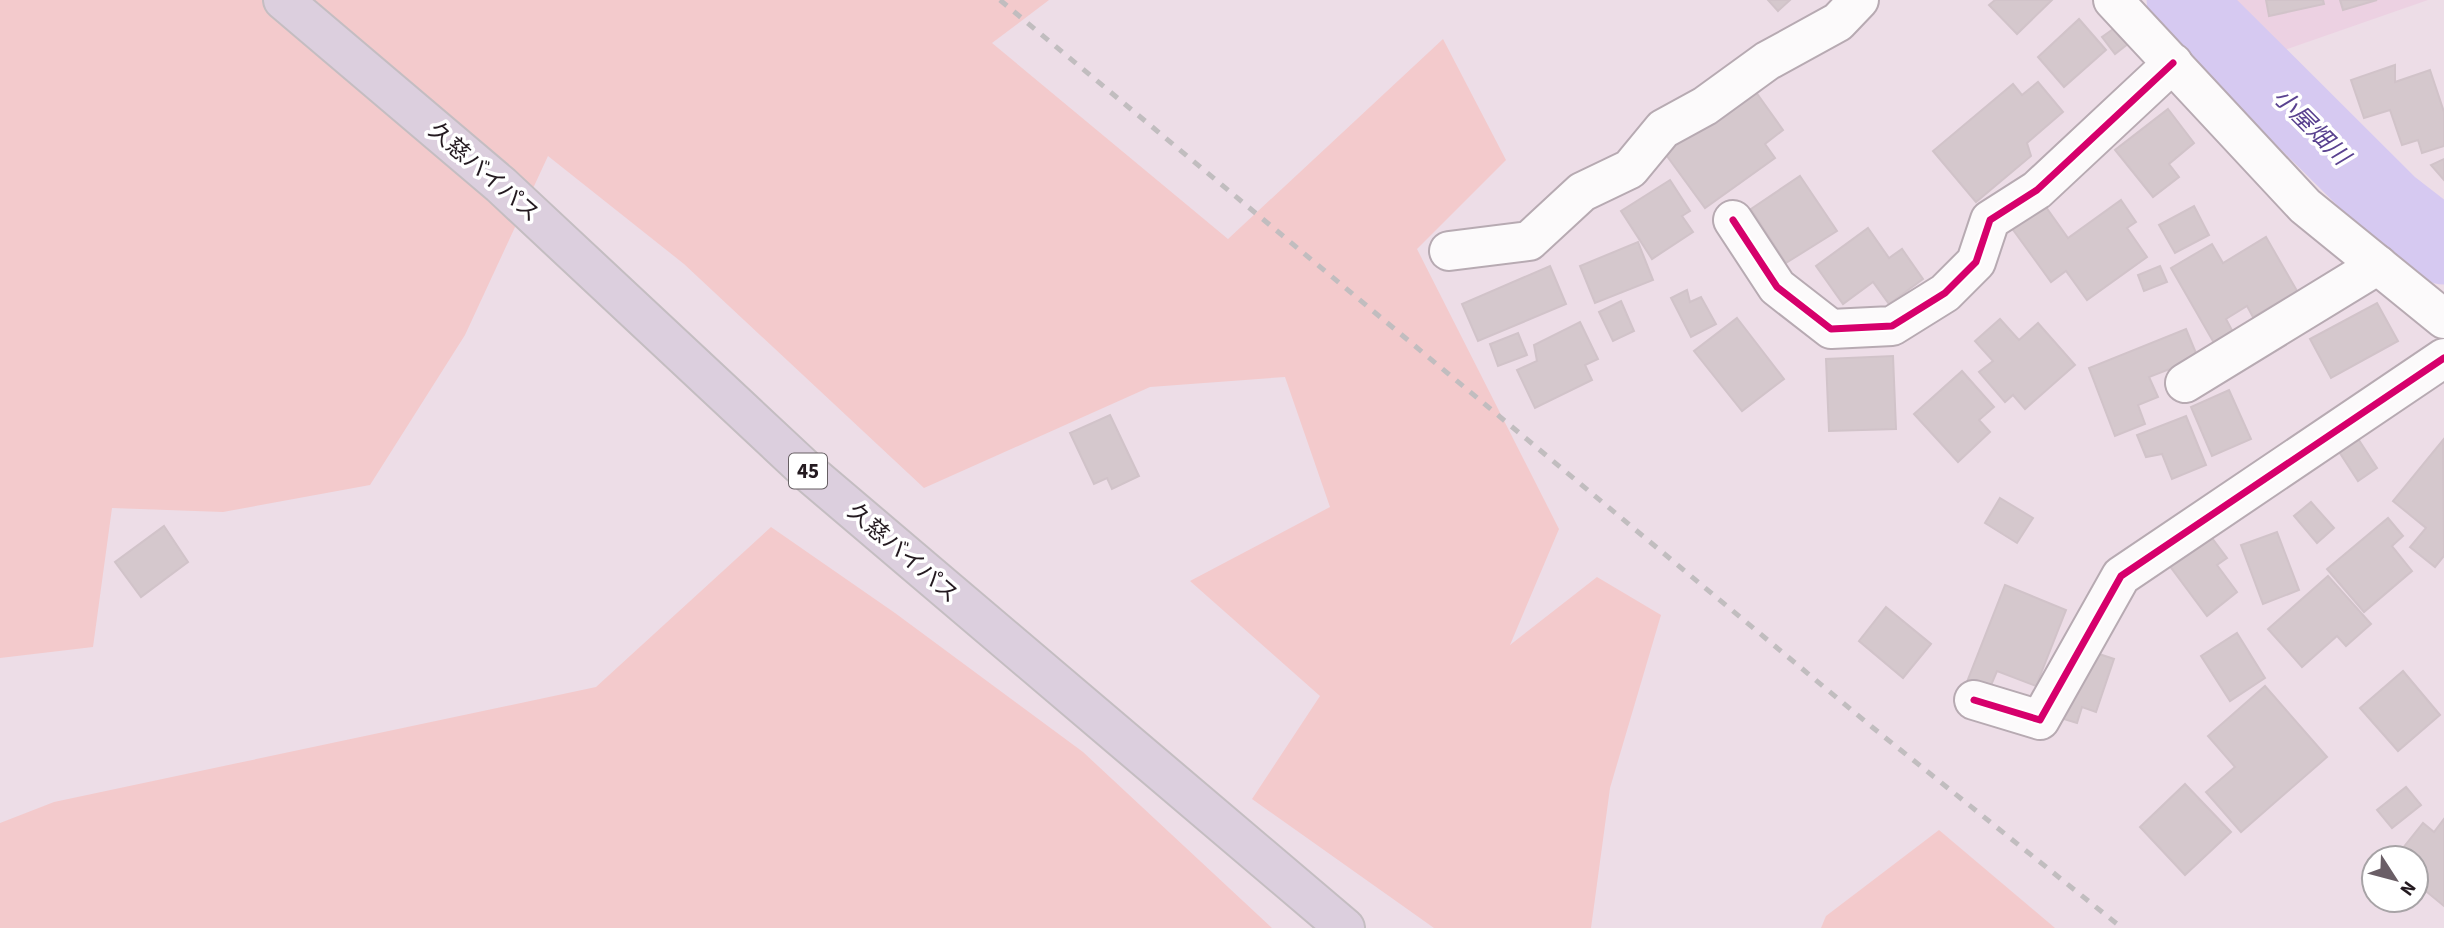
<svg xmlns="http://www.w3.org/2000/svg" width="2444" height="928" font-family="'Source Sans 3','Noto Sans JP',sans-serif">
  <rect width="100%" height="100%" fill="#eddde7"/>
  <!-- built -->
  <polygon fill="#ecd1e2" points="2233,0 2428,0 2282,51"/>
  <!-- green -->
  <g fill="#f3cacc">
    <polygon points="0,0 1049,0 992,43 1228,239 1443,39 1506,160 1417,249 1559,529 1510,645 1597,577 1661,615 1610,788 1591,928 1434,928 1252,799 1320,696 1190,581 1330,507 1285,377 1150,387 924,488 684,264 548,156 465,335 370,485 223,512 112,508 93,647 0,658"/>
    <polygon points="771,527 895,613 1083,752 1272,928 0,928 0,823 54,802 596,687"/>
    <polygon points="1939,830 2055,928 1821,928 1826,916"/>
  </g>
  <g fill="none" stroke-linecap="round" stroke-linejoin="round">
    <!-- river -->
    <polyline stroke="#d6c9f1" stroke-width="75" points="2184,0 2390,205 2444,247"/>
  </g>
  <!-- building -->
  <g fill="#d5c8cd" stroke="#d1c3c9" stroke-width="2">
    <polygon points="1768,0 1790,0 1778,11"/>
    <polygon points="1995,0 2052,0 2017,34 1989,5"/>
    <polygon points="2266,0 2323,0 2324,4 2269,16"/>
    <polygon points="2340,0 2377,0 2343,10"/>
    <polygon points="2079,19 2106,50 2064,87 2038,57"/>
    <polygon points="2116,27 2129,43 2115,54 2102,37"/>
    <polygon points="2395,65 2395,82 2430,70 2444,112 2444,146 2422,153 2418,140 2402,145 2390,110 2364,118 2351,80"/>
    <polygon points="2038,82 2063,112 2027,143 2031,156 1976,202 1933,151 2013,84 2022,95"/>
    <polygon points="1753,88 1783,130 1765,144 1775,158 1705,208 1664,152"/>
    <polygon points="2168,109 2194,143 2169,164 2179,177 2153,197 2115,150"/>
    <polygon points="2444,159 2444,180 2431,165"/>
    <polygon points="1800,176 1837,231 1786,263 1751,209"/>
    <polygon points="1670,180 1690,211 1682,216 1693,232 1652,259 1621,211"/>
    <polygon points="2121,200 2136,222 2127,228 2147,257 2087,300 2066,271 2051,282 2011,227 2043,203 2068,238"/>
    <polygon points="2194,206 2209,235 2175,253 2159,225"/>
    <polygon points="1868,228 1889,258 1902,249 1923,279 1889,304 1873,282 1843,304 1816,266"/>
    <polygon points="2266,237 2297,291 2253,317 2247,306 2226,319 2233,332 2214,343 2171,268 2212,244 2223,263"/>
    <polygon points="1638,242 1653,280 1595,303 1580,266"/>
    <polygon points="1550,266 1566,304 1478,341 1462,304"/>
    <polygon points="2160,266 2167,282 2144,291 2138,275"/>
    <polygon points="1687,290 1690,302 1701,297 1716,324 1691,337 1671,298"/>
    <polygon points="1621,301 1634,331 1613,341 1599,312"/>
    <polygon points="2377,303 2398,341 2331,378 2310,339"/>
    <polygon points="1737,318 1784,379 1742,411 1694,351"/>
    <polygon points="2000,319 2019,340 2038,323 2075,365 2025,409 2013,395 2005,402 1979,372 1993,361 1975,341"/>
    <polygon points="1580,322 1598,359 1585,365 1592,380 1535,408 1517,370 1537,361 1534,345"/>
    <polygon points="2186,329 2198,358 2149,377 2158,397 2138,405 2145,424 2115,436 2089,368"/>
    <polygon points="1518,333 1527,355 1498,366 1490,344"/>
    <polygon points="1893,356 1896,429 1829,431 1826,359"/>
    <polygon points="1962,371 1994,407 1979,420 1990,432 1958,462 1914,414"/>
    <polygon points="2229,390 2251,439 2212,456 2191,407"/>
    <polygon points="1110,415 1139,476 1112,489 1107,478 1094,484 1070,433"/>
    <polygon points="2186,416 2206,465 2172,479 2162,454 2146,457 2137,435"/>
    <polygon points="2355,434 2377,468 2358,481 2336,447"/>
    <polygon points="2443,440 2444,556 2435,567 2410,547 2426,528 2393,501"/>
    <polygon points="2000,498 2033,518 2017,543 1985,523"/>
    <polygon points="2311,502 2334,528 2317,543 2294,516"/>
    <polygon points="2388,518 2403,536 2392,546 2412,571 2364,612 2327,569"/>
    <polygon points="164,526 188,562 141,597 115,562"/>
    <polygon points="2206,530 2227,558 2217,565 2237,592 2207,616 2166,561"/>
    <polygon points="2277,532 2299,590 2263,604 2241,545"/>
    <polygon points="2328,576 2371,624 2346,646 2337,636 2302,667 2268,629"/>
    <polygon points="2005,585 2066,610 2036,686 1997,671 1989,690 1967,682"/>
    <polygon points="1886,607 1931,644 1903,678 1859,641"/>
    <polygon points="2237,633 2265,678 2230,701 2201,656"/>
    <polygon points="2084,649 2114,659 2096,712 2082,707 2077,723 2061,718"/>
    <polygon points="2403,671 2440,715 2398,751 2360,708"/>
    <polygon points="2265,686 2327,757 2241,832 2206,792 2235,767 2208,736"/>
    <polygon points="2185,784 2231,832 2185,875 2140,827"/>
    <polygon points="2406,787 2421,805 2392,828 2377,810"/>
    <polygon points="2444,819 2444,906 2416,883 2416,858 2395,858 2423,823 2434,832"/>
  </g>
  <g fill="none" stroke-linecap="round" stroke-linejoin="round">
    <!-- street casing -->
    <g stroke="#b7aab2" stroke-width="42">
      <g id="street">
        <polyline points="2113,0 2305,206 2444,319"/>
        <polyline points="1733,220 1777,287 1831,329 1892,326 1945,293 1976,262 1990,220 2037,190 2173,63"/>
        <polyline points="1449,251 1529,241 1582,192 1630,169 1663,129 1705,106 1767,61 1838,22 1859,0"/>
        <polyline points="2185,383 2378,265"/>
        <polyline points="1974,700 2040,720 2121,576 2444,358"/>
      </g>
    </g>
    <!-- highway casing -->
    <g stroke="#c4bdc1" stroke-width="42">
      <polyline id="highway" points="283,0 501,185 807,471 1345,928"/>
    </g>
    <!-- street -->
    <use href="#street" stroke="#fcfafb" stroke-width="38"/>
    <!-- highway -->
    <use href="#highway" stroke="#dccfde" stroke-width="38"/>
    <!-- rail -->
    <polyline stroke="#c1bdbf" stroke-width="5" stroke-dasharray="9 9" stroke-linecap="butt" points="1000,0 1872,727 2122,928"/>
    <!-- cycleway casing -->
    <g stroke="#fff" stroke-width="11">
      <g id="cycleway">
        <polyline points="1733,220 1777,287 1831,329 1892,326 1945,293 1976,262 1990,220 2037,190 2173,63"/>
        <polyline points="1974,700 2040,720 2121,576 2444,358"/>
      </g>
    </g>
    <!-- cycleway -->
    <use href="#cycleway" stroke="#d6006c" stroke-width="7"/>
  </g>
  <g text-anchor="middle" dominant-baseline="central" stroke-width="7" stroke-linejoin="round" paint-order="stroke">
    <!-- shield labels -->
    <rect fill="#fff" stroke="#665f63" stroke-width="2" x="789" y="453.5" width="38" height="35" rx="5"/>
    <g font-size="21" font-weight="bold" fill="#241a20">
      <text x="808" y="471">45</text>
    </g>
    <!-- street labels -->
    <g font-size="23" fill="#241a20" stroke="#fff">
      <text transform="translate(484 172) rotate(41)">久慈バイパス</text>
      <text transform="translate(903 553) rotate(41)">久慈バイパス</text>
    </g>
    <!-- water labels -->
    <g font-size="24" font-style="italic" fill="#5a4290" stroke="#fff">
      <text transform="translate(2311 127) rotate(45)">小屋畑川</text>
    </g>
  </g>
  <!-- north arrow -->
  <g transform="translate(2395 879) rotate(126)"><circle r="33" fill="#ffffff" stroke="#a7a3a6" stroke-width="2"/>
  <path d="M0-5L12 26L0 18L-12 26Z" fill="#6a5e66"/>
  <text y="-10" font-size="19" font-weight="bold" text-anchor="middle" fill="#241a20">N</text>
  </g>
</svg>
